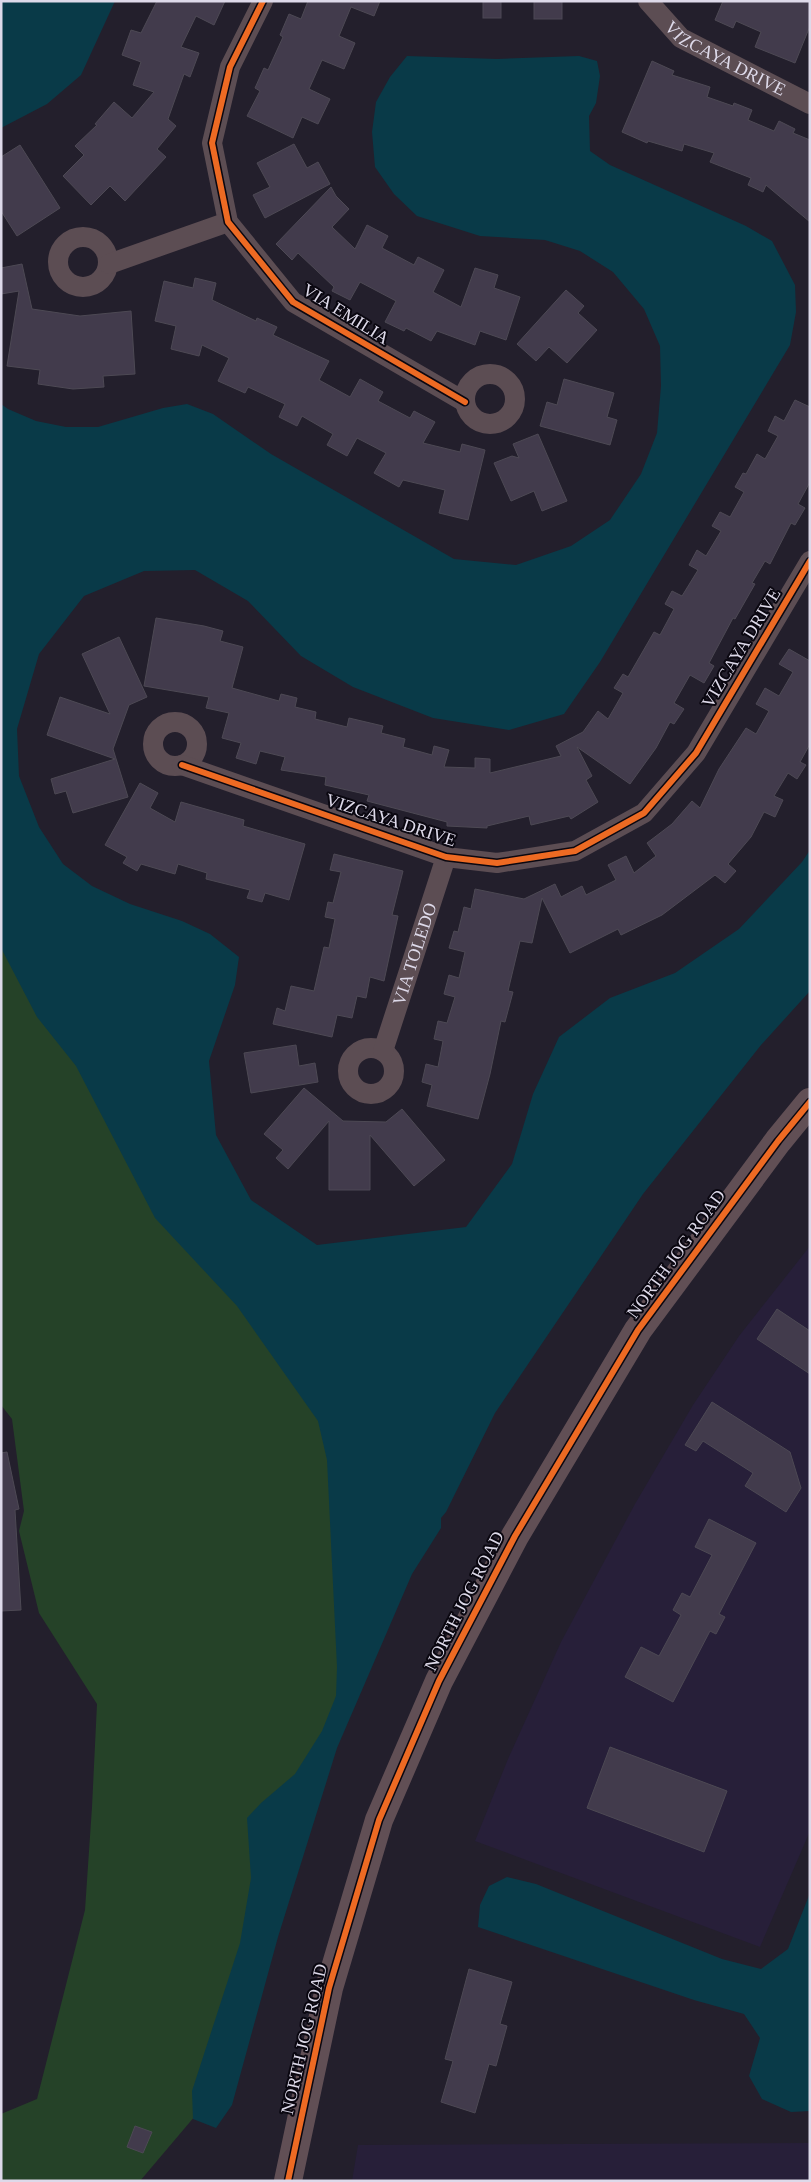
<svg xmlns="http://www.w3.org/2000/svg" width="811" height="2182" font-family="Georgia,serif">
  <rect width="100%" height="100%" fill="#231f2c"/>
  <!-- built -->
  <g fill="#271f39">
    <polygon points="810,1246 810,1831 760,1947 475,1841 508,1759 561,1642 635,1504 693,1405 739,1336"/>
    <polygon points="810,2143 810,2181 352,2181 358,2145"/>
  </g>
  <!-- green -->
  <polygon fill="#254228" points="1,932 344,1413 357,1656 217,2090 140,2181 1,2181 1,2114 37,2099 85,1910 92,1807 97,1704 39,1613 19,1531 24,1511 12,1419 1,1405"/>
  <!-- water -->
  <g fill="#093a48">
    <polygon points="1,1 115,1 81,75 47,104 1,128"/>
    <polygon points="407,56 497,59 579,56 597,61 600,76 596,103 589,116 590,151 610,165 746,226 772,241 795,285 796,312 790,345 600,662 564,714 509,730 433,718 353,687 301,656 248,601 195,570 144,571 84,596 39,654 17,729 19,776 39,827 63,864 92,886 130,904 182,921 210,934 239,957 235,985 209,1061 216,1135 251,1200 317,1245 466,1227 512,1164 533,1094 559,1037 610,998 675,973 739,929 802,862 810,850 810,991 761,1045 643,1194 495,1413 446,1512 441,1518 441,1528 412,1574 337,1748 278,1937 232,2105 216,2128 193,2119 192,2091 240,1943 251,1878 247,1818 261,1803 295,1774 322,1731 336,1696 337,1667 327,1460 318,1421 237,1306 155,1218 76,1066 37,1017 1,948 1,404 8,409 36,421 66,427 98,427 163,408 187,404 213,414 271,454 454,559 516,565 571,546 610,520 641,474 657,433 661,386 660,346 644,309 613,272 580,251 545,240 480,236 417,216 394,194 375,167 372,132 376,102 390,77"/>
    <polygon points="507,1877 536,1884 722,1959 761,1969 788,1949 810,1893 810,2111 791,2112 762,2099 749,2076 760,2038 744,2014 694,2000 478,1927 480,1905 489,1886"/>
  </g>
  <!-- building -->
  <g fill="#423b4c" stroke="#4d4954">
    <polygon points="157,1 225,1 214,25 196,16 181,47 199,53 190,77 184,74 168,119 176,126 157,149 166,157 125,201 110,186 91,205 63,176 84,155 75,146 97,125 95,124 114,102 132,118 154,92 133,85 141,62 122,55 131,30 141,33"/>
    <polygon points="308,1 380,1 374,16 351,7 339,36 355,43 344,69 322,60 309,89 330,99 318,124 302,117 293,138 247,116 260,91 255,88 264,68 268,70 283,37 280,35 289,14 301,19"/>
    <rect x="483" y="1" width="18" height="17"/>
    <rect x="534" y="1" width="28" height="18"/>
    <polygon points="723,1 810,1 810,26 795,63 755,47 761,32 736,21 733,28 715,20"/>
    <polygon points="652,61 674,71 672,75 710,87 707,97 733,106 734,103 752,110 748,120 774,131 779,121 795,129 793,133 810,140 810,222 766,185 763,192 748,185 751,178 710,162 714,153 684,144 682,151 648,141 647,143 622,132"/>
    <polygon points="294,144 307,168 318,162 330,184 265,218 253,195 270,187 257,163"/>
    <polygon points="20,145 60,208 17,236 1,211 1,157"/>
    <polygon points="331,187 336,196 349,209 332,227 355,249 367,225 388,236 382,248 414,265 418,257 444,270 433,292 461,307 475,268 498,275 494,288 520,297 506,340 480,331 475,345 437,331 431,341 406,328 404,331 385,322 396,301 360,282 350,300 332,291 334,287 298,253 292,260 276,244"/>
    <polygon points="22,264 32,309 80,316 131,311 135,374 103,376 104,387 73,389 38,384 40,370 7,366 19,291 1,294 1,268"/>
    <polygon points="195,278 216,283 212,300 256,321 257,318 277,327 273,335 329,361 319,380 350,397 360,379 383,392 378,401 410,418 414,411 435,422 423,443 460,452 462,444 485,450 468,520 439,513 445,490 403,480 399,487 374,473 386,453 357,438 347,456 327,445 333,434 302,416 297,426 279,417 285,404 248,387 245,393 218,381 229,358 202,345 199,356 171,349 176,326 155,321 164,281 193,288"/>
    <polygon points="566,290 584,306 578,313 597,330 567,363 549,347 536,361 517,344"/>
    <polygon points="564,379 614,393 607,417 617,420 610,445 540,426 547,402 557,405"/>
    <polygon points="795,400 810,407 810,482 798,504 805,508 795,525 791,523 770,564 765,561 752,583 755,584 735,619 733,618 709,663 714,666 704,683 690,675 674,703 684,709 674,724 670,722 656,748 630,784 577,747 592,776 586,780 598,802 571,819 569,816 531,825 529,816 487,826 487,828 447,826 447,822 367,801 369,795 325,785 326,777 281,770 285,757 260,751 256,764 236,758 241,743 222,738 229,713 206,708 209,697 144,686 156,618 204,626 223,631 220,641 243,647 232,688 279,701 281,694 297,698 295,707 316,712 315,719 347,727 349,718 383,726 381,733 405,739 403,747 432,755 434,746 449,750 444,767 475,768 475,758 490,759 490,773 561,756 556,746 583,732 598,711 608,719 623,693 614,688 623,674 628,677 654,632 660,635 674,609 665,604 672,591 682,596 698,570 689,565 697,550 706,556 721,531 712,526 720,512 730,517 744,492 735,487 743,473 746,474 757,454 765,459 778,436 768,431 775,416 784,421"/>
    <polygon points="538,434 567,501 542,511 534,491 511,501 494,463 512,456 519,458 513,444"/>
    <polygon points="119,637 147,697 129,705 113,749 128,797 73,813 66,791 55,794 51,779 115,759 47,735 60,697 110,714 82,654"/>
    <polygon points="789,649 810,661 810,744 800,762 806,765 797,779 788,773 774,796 783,800 775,817 764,812 751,837 728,864 736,871 725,883 715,875 662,915 621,935 618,929 570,953 542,898 532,943 520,941 508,991 513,992 505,1022 501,1021 490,1074 478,1119 427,1106 432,1085 422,1082 426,1064 438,1067 443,1041 434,1039 438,1021 447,1023 455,997 444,994 449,975 459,978 465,952 449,948 454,931 458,932 464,907 471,909 475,889 524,899 555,884 561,897 582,886 586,895 616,880 608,865 626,856 634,873 656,856 647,843 672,824 692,801 700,808 719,769 746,728 756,734 769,711 756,704 765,688 779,696 793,672 779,664"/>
    <polygon points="140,783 158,793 150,808 175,822 181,802 244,820 243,826 305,844 289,900 265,893 262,902 247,898 250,890 206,879 207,873 178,864 175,874 141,864 137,871 123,863 127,857 105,845"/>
    <polygon points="334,854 403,871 392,915 398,916 384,981 370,977 366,998 357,996 352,1018 337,1015 332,1037 273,1024 277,1008 285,1011 291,986 314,991 324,947 329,948 335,919 325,917 328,902 333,903 341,872 330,870"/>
    <polygon points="296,1045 299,1066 315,1063 318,1082 251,1093 244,1053"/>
    <polygon points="304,1088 343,1121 386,1122 402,1109 445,1160 414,1186 370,1135 370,1190 329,1190 329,1121 288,1169 276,1158 283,1150 264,1134"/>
    <polygon points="777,1309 810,1331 810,1374 757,1339"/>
    <polygon points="712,1402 790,1452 801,1488 786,1512 745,1486 753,1473 703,1441 696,1451 685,1445"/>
    <polygon points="7,1452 19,1509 15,1510 21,1610 1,1611 1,1453"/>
    <polygon points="709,1519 756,1543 719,1614 725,1617 716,1634 710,1631 673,1702 625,1677 641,1647 659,1656 681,1615 673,1610 682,1593 690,1597 712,1555 695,1547"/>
    <polygon points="610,1747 727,1791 704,1852 587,1808"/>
    <polygon points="469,1969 512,1982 500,2024 507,2026 496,2066 489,2064 475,2113 441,2102 453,2061 445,2059"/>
    <polygon points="135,2126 152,2132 143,2153 127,2147"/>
  </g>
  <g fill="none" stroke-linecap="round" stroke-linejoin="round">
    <!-- street -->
    <g stroke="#5c4d53" stroke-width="20">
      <polyline points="263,1 230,67 212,143 228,222 293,302 465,402"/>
      <path id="s1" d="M648 1 681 38 810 104"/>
      <circle cx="83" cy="262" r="25"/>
      <polyline points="109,264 228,222"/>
      <circle cx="490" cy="399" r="25"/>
      <circle cx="175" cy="744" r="22"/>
      <polyline points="182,765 446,857 497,863 575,851 644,813 696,753 810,561"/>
      <circle cx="371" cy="1071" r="23"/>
      <path id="s2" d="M383 1051 446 857"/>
    </g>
    <!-- secondary -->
    <polyline stroke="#614f55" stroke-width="28" points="288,2181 329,1988 379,1820 439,1681 515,1536 638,1330 778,1141 810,1102"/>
    <!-- cycleway casing -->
    <g stroke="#0a0710" stroke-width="9">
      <g id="cycleway">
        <polyline points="263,1 230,67 212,143 228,222 293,302 465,402"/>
        <polyline points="182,765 446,857 497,863 575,851 644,813 696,753 810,561"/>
        <polyline points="288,2181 329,1988 379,1820 439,1681 515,1536 638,1330 778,1141 810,1102"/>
      </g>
    </g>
    <!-- cycleway -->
    <use href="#cycleway" stroke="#ed6a23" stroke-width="6"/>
  </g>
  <g text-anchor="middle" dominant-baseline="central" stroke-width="4" stroke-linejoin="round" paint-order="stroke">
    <!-- street labels -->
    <g font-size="18" fill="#ddd9e9" stroke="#0a0710">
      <text stroke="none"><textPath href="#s1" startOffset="98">VIZCAYA DRIVE</textPath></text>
      <text transform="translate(346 314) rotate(32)">VIA EMILIA</text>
      <text transform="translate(741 648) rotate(-59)">VIZCAYA DRIVE</text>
      <text transform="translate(391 820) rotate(18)">VIZCAYA DRIVE</text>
      <text stroke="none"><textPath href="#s2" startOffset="102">VIA TOLEDO</textPath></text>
      <text transform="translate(676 1254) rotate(-54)">NORTH JOG ROAD</text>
      <text transform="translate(464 1601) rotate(-63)">NORTH JOG ROAD</text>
      <text transform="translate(304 2039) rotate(-77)">NORTH JOG ROAD</text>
    </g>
  </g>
  <!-- border -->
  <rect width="811" height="2182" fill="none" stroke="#ddd9e9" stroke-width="5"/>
</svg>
